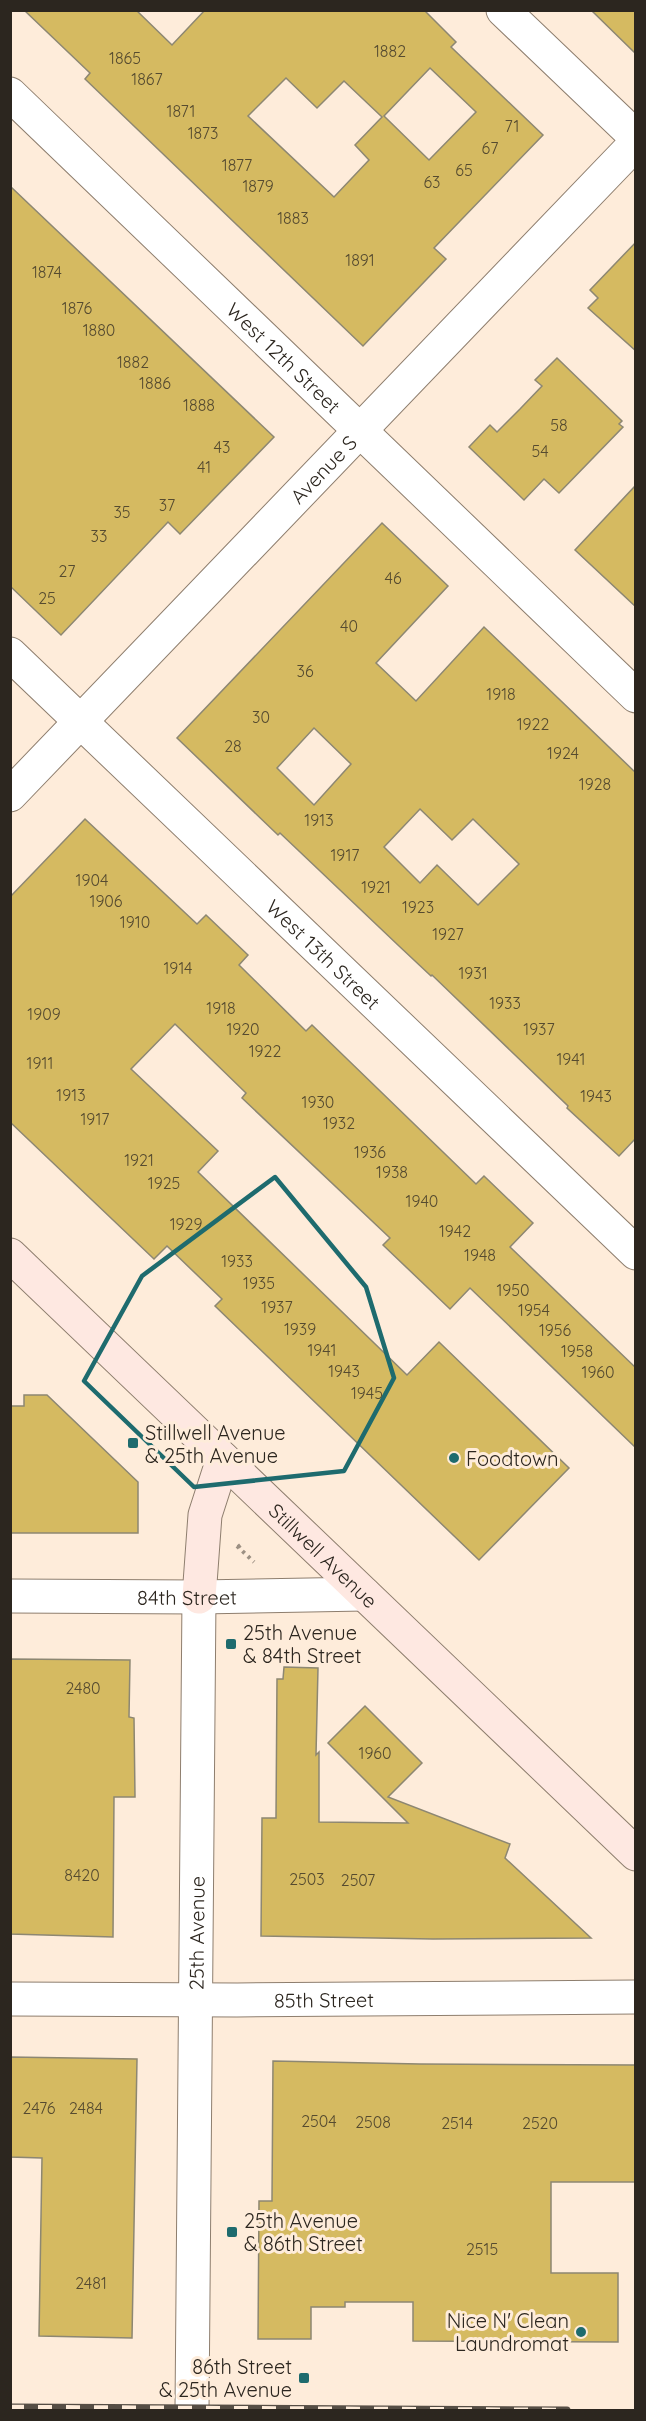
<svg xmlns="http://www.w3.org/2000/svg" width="646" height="2421" font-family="Quicksand,sans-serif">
  <rect width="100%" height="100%" fill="#feecda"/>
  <!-- building -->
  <g fill="#d5ba61" stroke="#8d8772" stroke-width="1.5" fill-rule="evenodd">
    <path d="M24 10H136L172 45 205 10H424L456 42 451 47 543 135 434 248 446 259 363 346 85 79 90 73ZM430 68 476 112 429 160 384 116ZM286 78 317 108 344 81 382 117 355 145 369 160 334 197 248 116Z"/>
    <polygon points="591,10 636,10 636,54"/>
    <polygon points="10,186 274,437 180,534 168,522 61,635 10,586"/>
    <polygon points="636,242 636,351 588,308 598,298 590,290"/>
    <polygon points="557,358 622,421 619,424 623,427 559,493 544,479 524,500 469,447 490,425 497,432 520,409 542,386 535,380"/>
    <polygon points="636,485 636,607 575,550"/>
    <path d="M382 523 448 586 376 663 416 701 484 627 636 773V1138L619 1156 567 1108 568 1106 432 975 431 976 399 946 280 833 278 835 177 738ZM314 728 351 764 314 805 277 768ZM420 809 452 840 473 819 519 864 478 905 437 865 420 883 384 847Z"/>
    <polygon points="85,819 197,924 206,915 248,955 239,965 306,1031 312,1025 476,1184 484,1176 533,1223 510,1247 636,1368 636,1448 470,1288 450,1309 383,1245 390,1238 242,1098 246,1093 175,1024 131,1069 218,1151 198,1172 407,1375 439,1342 569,1468 479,1560 215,1306 222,1299 167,1246 154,1259 10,1122 10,897"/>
    <polygon points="24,1395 47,1395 138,1482 138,1533 10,1533 10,1406 24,1406"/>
    <polygon points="10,1659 130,1660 129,1717 134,1718 135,1797 114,1797 113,1937 10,1934"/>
    <polygon points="284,1667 318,1668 316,1755 319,1752 319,1822 408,1823 328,1743 365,1706 422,1763 388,1797 510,1844 505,1858 591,1938 433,1939 261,1936 262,1818 276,1818 277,1679 283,1679"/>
    <polygon points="10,2057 137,2059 132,2338 39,2336 42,2158 10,2157"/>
    <polygon points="273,2061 420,2064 636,2065 636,2182 551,2182 551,2273 618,2273 618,2342 413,2341 413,2302 345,2302 345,2307 311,2307 311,2339 258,2339 259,2201 272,2201"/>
  </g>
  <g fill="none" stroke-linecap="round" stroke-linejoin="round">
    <!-- street casing -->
    <g stroke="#8e7e6e" stroke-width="35">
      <g id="street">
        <polyline points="503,10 636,137"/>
        <path id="s1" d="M10 94 636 696"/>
        <path id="s2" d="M10 654 636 1253"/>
        <path id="s3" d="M10 795 636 143"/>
        <path id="s4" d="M10 1596 199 1597 364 1594"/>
        <path id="s5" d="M10 1999 237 2000 636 1997"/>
        <path id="s6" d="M192 2410 199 1597"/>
      </g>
    </g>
    <!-- secondary casing -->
    <g stroke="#8e7e6e" stroke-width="35">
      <g id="secondary">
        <path id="s7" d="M10 1255 636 1854"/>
        <polyline points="199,1597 205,1515 223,1459"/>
      </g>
    </g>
    <!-- path -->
    <g stroke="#9c9083" stroke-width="4" stroke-dasharray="3 4.5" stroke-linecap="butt">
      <polyline points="237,1546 254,1562"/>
      <polyline points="238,1547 243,1543"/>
    </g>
    <!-- street -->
    <use href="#street" stroke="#fff" stroke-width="33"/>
    <!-- secondary -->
    <use href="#secondary" stroke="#fee8e1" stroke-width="33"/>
    <!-- rail casing -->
    <g stroke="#564e45" stroke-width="7">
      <polyline id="rail" points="10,2407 567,2410"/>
    </g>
    <!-- rail -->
    <use href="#rail" stroke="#feecda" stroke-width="4.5" stroke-dasharray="14" stroke-linecap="butt"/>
  </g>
  <!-- marked area -->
  <path fill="none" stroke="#1e6b6e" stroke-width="4.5" stroke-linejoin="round" d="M275 1177 366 1287 394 1378 344 1471 194 1487 84 1381 142 1276Z"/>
  <!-- markers -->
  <g fill="#1e6b6e" stroke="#feecda" stroke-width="2">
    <rect x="127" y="1437" width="12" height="12" rx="3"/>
    <circle cx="454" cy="1458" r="6"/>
    <rect x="225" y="1638" width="12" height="12" rx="3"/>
    <rect x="226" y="2226" width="12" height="12" rx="3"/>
    <circle cx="581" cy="2332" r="6"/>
    <rect x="298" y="2372" width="12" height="12" rx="3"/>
  </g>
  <g text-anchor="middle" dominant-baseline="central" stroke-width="6" stroke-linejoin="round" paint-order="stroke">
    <!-- number labels -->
    <g font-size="16" fill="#564b30">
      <text x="390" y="51">1882</text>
      <text x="125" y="58">1865</text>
      <text x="147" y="79">1867</text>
      <text x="181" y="111">1871</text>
      <text x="512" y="126">71</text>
      <text x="203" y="133">1873</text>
      <text x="490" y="148">67</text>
      <text x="237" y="165">1877</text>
      <text x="464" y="170">65</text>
      <text x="432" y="182">63</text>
      <text x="258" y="186">1879</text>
      <text x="293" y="218">1883</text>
      <text x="360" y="260">1891</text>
      <text x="47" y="272">1874</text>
      <text x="77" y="308">1876</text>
      <text x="99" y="330">1880</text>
      <text x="133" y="362">1882</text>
      <text x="155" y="383">1886</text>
      <text x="199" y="405">1888</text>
      <text x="559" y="425">58</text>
      <text x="222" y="447">43</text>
      <text x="540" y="451">54</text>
      <text x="204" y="467">41</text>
      <text x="167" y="505">37</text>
      <text x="122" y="512">35</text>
      <text x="99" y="536">33</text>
      <text x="67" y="571">27</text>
      <text x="393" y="578">46</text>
      <text x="47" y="598">25</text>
      <text x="349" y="626">40</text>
      <text x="305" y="671">36</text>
      <text x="501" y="694">1918</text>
      <text x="261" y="717">30</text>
      <text x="533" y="724">1922</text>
      <text x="233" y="746">28</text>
      <text x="563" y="753">1924</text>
      <text x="595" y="784">1928</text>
      <text x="319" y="820">1913</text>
      <text x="345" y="855">1917</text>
      <text x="92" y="880">1904</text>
      <text x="376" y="887">1921</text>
      <text x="106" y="901">1906</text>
      <text x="418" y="907">1923</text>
      <text x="135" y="922">1910</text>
      <text x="448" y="934">1927</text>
      <text x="178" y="968">1914</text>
      <text x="473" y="973">1931</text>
      <text x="505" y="1003">1933</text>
      <text x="221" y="1008">1918</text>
      <text x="44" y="1014">1909</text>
      <text x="243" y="1029">1920</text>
      <text x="539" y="1029">1937</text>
      <text x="265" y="1051">1922</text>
      <text x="571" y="1059">1941</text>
      <text x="40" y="1063">1911</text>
      <text x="71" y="1095">1913</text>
      <text x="596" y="1096">1943</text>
      <text x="318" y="1102">1930</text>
      <text x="95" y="1119">1917</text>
      <text x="339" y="1123">1932</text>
      <text x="370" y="1152">1936</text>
      <text x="139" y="1160">1921</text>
      <text x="392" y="1172">1938</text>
      <text x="164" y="1183">1925</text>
      <text x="422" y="1201">1940</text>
      <text x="186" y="1224">1929</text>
      <text x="455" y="1231">1942</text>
      <text x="480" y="1255">1948</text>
      <text x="237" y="1261">1933</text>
      <text x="259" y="1283">1935</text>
      <text x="513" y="1290">1950</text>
      <text x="277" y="1307">1937</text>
      <text x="534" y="1310">1954</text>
      <text x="300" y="1329">1939</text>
      <text x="555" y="1330">1956</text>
      <text x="322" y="1350">1941</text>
      <text x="577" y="1351">1958</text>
      <text x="344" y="1371">1943</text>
      <text x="598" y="1372">1960</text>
      <text x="367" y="1393">1945</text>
      <text x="83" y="1688">2480</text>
      <text x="375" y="1753">1960</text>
      <text x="82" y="1875">8420</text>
      <text x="307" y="1879">2503</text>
      <text x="358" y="1880">2507</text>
      <text x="39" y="2108">2476</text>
      <text x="86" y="2108">2484</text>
      <text x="319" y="2121">2504</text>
      <text x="373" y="2122">2508</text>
      <text x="457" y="2123">2514</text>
      <text x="540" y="2123">2520</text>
      <text x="482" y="2249">2515</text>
      <text x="91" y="2283">2481</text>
    </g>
    <!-- street labels -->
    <g font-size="20" fill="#2c261f" stroke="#feecda">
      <text stroke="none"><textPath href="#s1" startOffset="380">West 12th Street</textPath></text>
      <text stroke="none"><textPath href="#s3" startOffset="452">Avenue S</textPath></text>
      <text stroke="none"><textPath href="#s2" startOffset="434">West 13th Street</textPath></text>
      <text stroke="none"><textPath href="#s7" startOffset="434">Stillwell Avenue</textPath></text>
      <text stroke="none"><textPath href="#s4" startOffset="177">84th Street</textPath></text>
      <text stroke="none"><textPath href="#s6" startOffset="477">25th Avenue</textPath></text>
      <text stroke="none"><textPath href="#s5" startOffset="314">85th Street</textPath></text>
    </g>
    <!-- poi labels -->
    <g font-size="20" fill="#2c261f" stroke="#feecda" text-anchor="start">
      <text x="145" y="1432">Stillwell Avenue<tspan x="145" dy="23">&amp; 25th Avenue</tspan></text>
      <text x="466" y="1458">Foodtown</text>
      <text x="243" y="1632">25th Avenue<tspan x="243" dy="23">&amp; 84th Street</tspan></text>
      <text x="244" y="2220">25th Avenue<tspan x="244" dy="23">&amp; 86th Street</tspan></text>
      <text x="569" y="2320" text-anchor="end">Nice N' Clean<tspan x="569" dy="23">Laundromat</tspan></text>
      <text x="292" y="2366" text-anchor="end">86th Street<tspan x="292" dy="23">&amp; 25th Avenue</tspan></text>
    </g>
  </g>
  <!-- border -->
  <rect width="646" height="2421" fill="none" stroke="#2c261f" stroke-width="24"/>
</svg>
